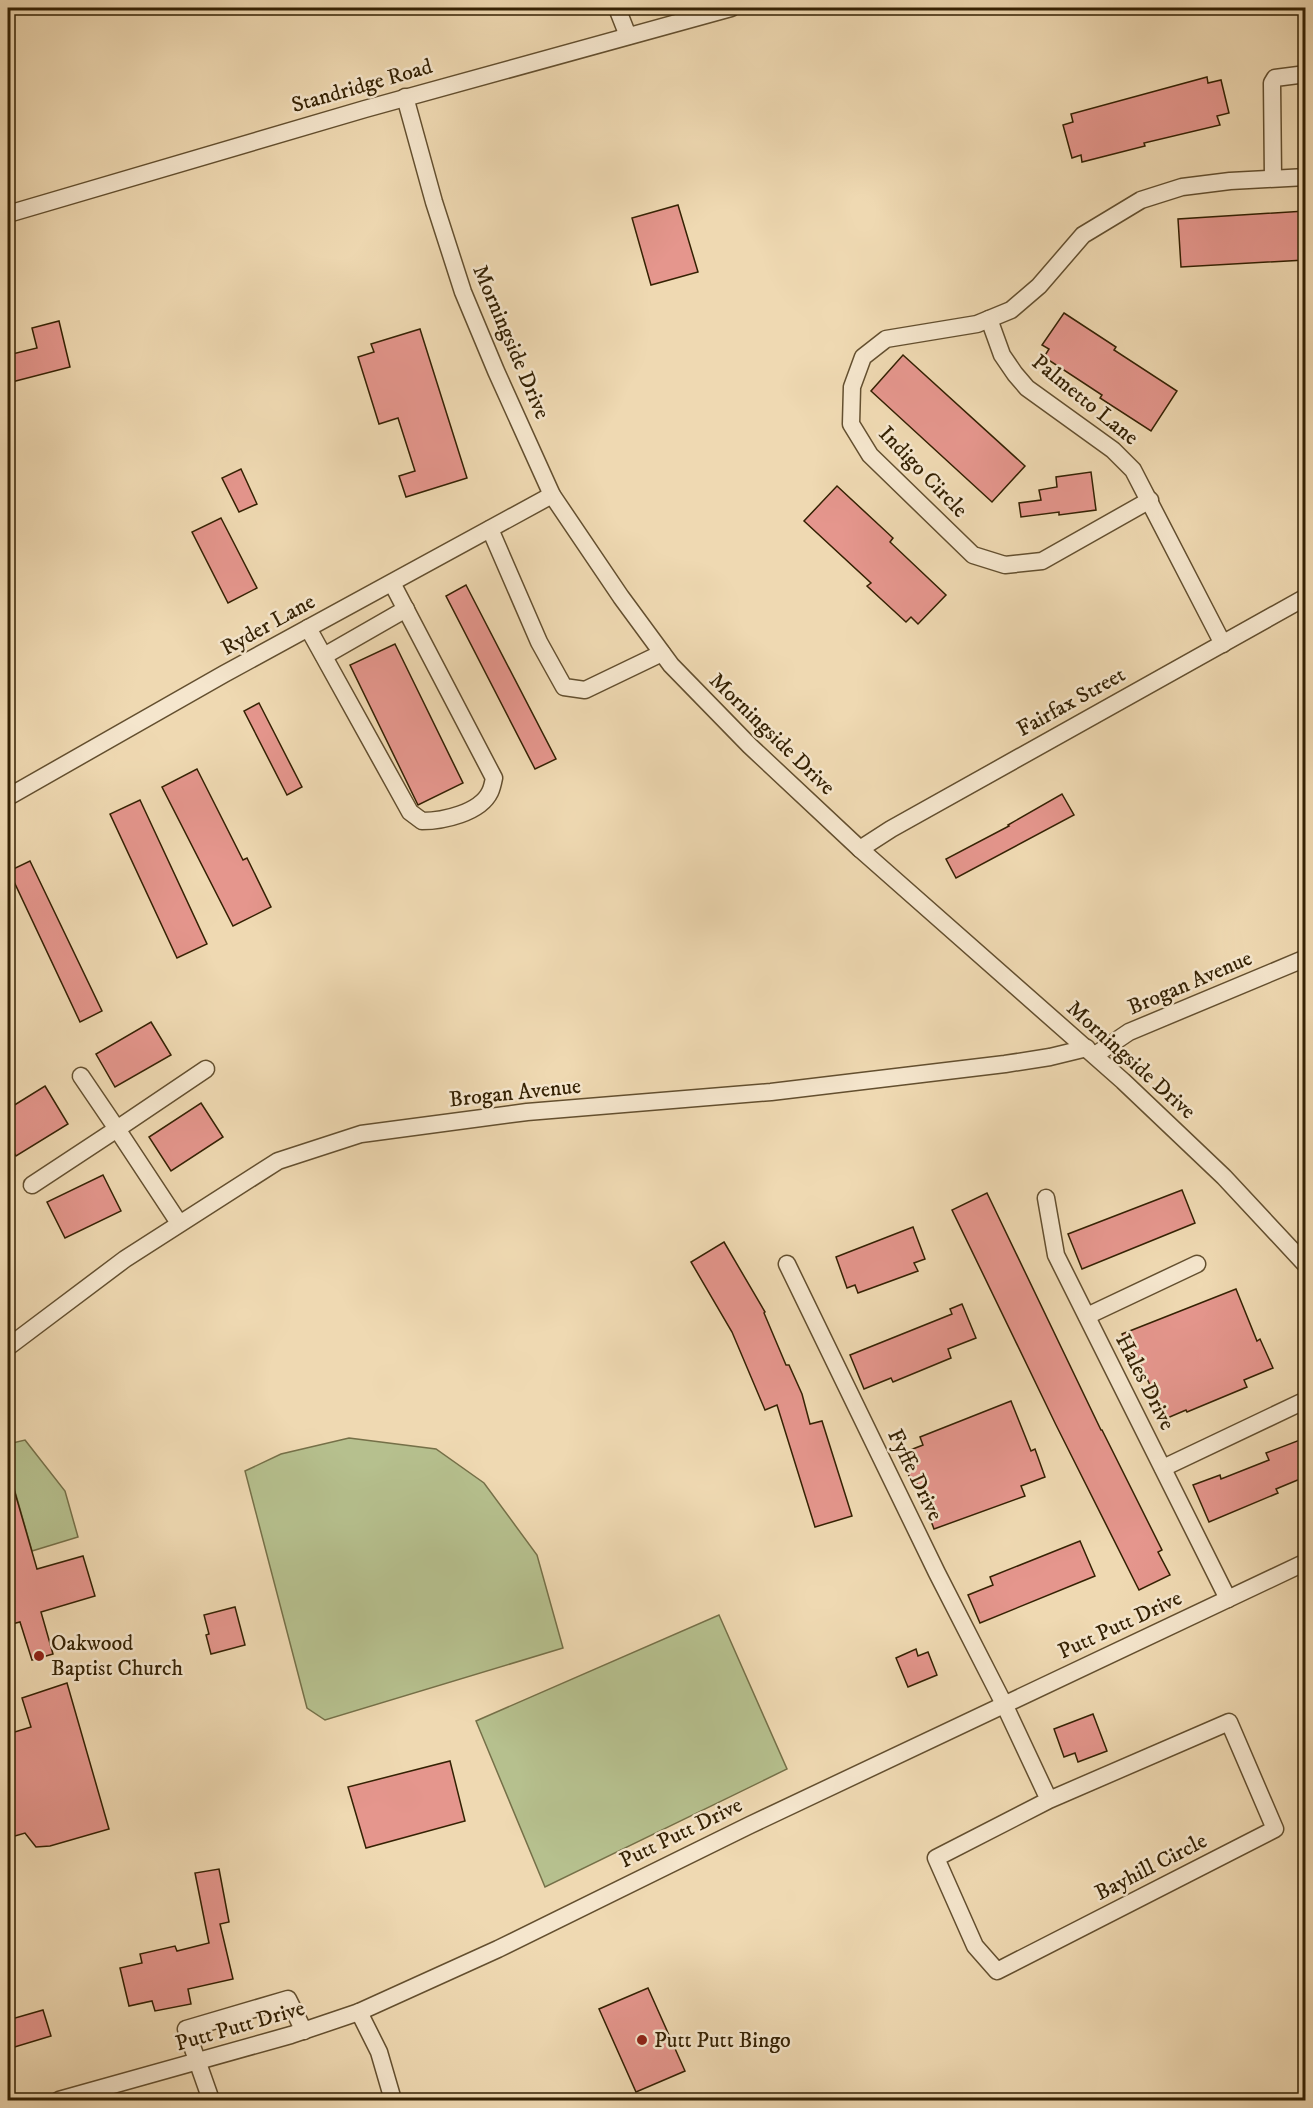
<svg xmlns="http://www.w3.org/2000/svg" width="1313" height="2108" font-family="'IM FELL DW Pica',serif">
  <rect width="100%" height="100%" fill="#efd9b2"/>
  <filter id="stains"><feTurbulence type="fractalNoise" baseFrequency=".00333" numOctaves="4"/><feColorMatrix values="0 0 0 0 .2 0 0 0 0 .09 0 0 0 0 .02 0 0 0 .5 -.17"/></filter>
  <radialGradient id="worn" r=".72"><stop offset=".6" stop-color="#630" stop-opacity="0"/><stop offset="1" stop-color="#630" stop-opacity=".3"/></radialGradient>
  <!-- green -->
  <g fill="#b6c08e" stroke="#757048" stroke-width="1.5">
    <polygon points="349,1438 436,1449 484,1483 537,1555 563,1648 325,1720 307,1708 245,1471 281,1454"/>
    <polygon points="25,1440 65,1491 78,1537 32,1551 8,1467 8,1444"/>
    <polygon points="719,1615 787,1769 545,1887 476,1721"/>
  </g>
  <!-- building -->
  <g fill="#e5968d" stroke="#342103" stroke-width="1.5">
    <polygon points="1207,77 1208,83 1221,80 1229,113 1217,116 1220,125 1144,143 1145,146 1082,162 1081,155 1072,158 1063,125 1073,122 1071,114"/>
    <polygon points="678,205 698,272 651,285 632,218"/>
    <polygon points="1305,211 1305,260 1181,267 1178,219"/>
    <polygon points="1064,313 1116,347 1114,350 1177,391 1151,431 1100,398 1102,395 1044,357 1049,349 1042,345"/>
    <polygon points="59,321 70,367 8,383 8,355 37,348 32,328"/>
    <polygon points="420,329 467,478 406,497 399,476 415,471 398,418 379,424 358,357 374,352 371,344"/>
    <polygon points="903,355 1025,466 992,502 871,391"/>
    <polygon points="241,469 257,504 239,512 222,478"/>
    <polygon points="1091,472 1096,510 1059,515 1059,512 1021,517 1019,503 1041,500 1039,490 1057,487 1056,477"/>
    <polygon points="837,486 893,538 890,542 946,595 918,624 911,617 906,622 881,599 867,586 871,583 804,521"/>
    <polygon points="221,518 257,588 228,603 192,532"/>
    <polygon points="466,585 556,759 535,769 446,596"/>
    <polygon points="395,644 463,783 418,805 350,665"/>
    <polygon points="259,703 302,787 287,795 244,711"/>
    <polygon points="197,769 243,860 247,858 271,907 233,926 162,787"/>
    <polygon points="1062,794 1074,815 956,878 946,859 1009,826 1008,825"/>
    <polygon points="140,800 207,944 177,958 110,814"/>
    <polygon points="30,861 102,1011 80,1022 9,871"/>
    <polygon points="151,1022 171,1055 115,1087 96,1054"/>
    <polygon points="45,1086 68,1124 16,1156 8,1142 8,1109"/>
    <polygon points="201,1103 223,1137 171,1171 149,1137"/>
    <polygon points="103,1175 121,1211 65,1238 47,1202"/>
    <polygon points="1182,1190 1195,1223 1082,1269 1068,1234"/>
    <polygon points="987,1193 1101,1430 1102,1430 1162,1550 1158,1552 1170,1575 1139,1590 1056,1425 952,1210"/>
    <polygon points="913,1227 925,1259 914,1263 918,1271 858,1293 855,1285 847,1288 836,1257"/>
    <polygon points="724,1242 765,1312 764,1313 786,1365 789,1365 802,1394 810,1424 822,1421 852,1516 815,1527 777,1405 765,1410 732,1332 691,1262"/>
    <polygon points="1236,1289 1257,1341 1260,1339 1273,1368 1244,1380 1247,1387 1187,1412 1186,1410 1165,1419 1141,1365 1135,1367 1122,1334"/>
    <polygon points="962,1304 976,1338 948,1349 951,1358 893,1382 891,1378 864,1389 850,1355 952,1314 950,1309"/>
    <polygon points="1011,1401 1031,1451 1035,1449 1045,1477 1021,1486 1025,1496 934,1529 916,1481 912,1483 900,1454 923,1445 920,1437"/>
    <polygon points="1305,1438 1305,1477 1276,1489 1278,1493 1209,1522 1193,1485 1220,1475 1221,1479 1269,1460 1266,1453"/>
    <polygon points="11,1479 37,1569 83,1556 95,1596 41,1612 53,1654 32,1660 20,1622 8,1625 8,1480"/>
    <polygon points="1080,1541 1095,1576 980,1623 968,1595 993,1585 990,1577"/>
    <polygon points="235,1607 245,1645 211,1654 206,1635 209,1634 204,1615"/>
    <polygon points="916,1649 918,1656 928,1652 937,1675 908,1687 896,1658"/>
    <polygon points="67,1683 109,1829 50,1846 36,1847 25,1833 8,1838 8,1734 31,1727 22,1698"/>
    <polygon points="1093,1714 1107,1751 1078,1762 1075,1753 1064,1757 1054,1729"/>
    <polygon points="450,1761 465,1821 366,1848 348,1787"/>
    <polygon points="219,1869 229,1922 220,1924 233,1979 188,1989 191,2004 155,2011 152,2001 129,2006 120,1968 142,1963 140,1954 175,1946 177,1951 209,1943 195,1873"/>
    <polygon points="648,1988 685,2071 636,2092 599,2009"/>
    <polygon points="43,2010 51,2036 8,2049 8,2020"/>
  </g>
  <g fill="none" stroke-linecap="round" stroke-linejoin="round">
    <!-- minor casing -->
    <g stroke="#634f2f" stroke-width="19">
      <g id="minor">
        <polyline points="617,8 628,36"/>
        <polyline points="405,97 434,202 463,292 496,371 552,495 621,597 671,665 750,746 860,849 1123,1081 1224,1177 1306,1265"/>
        <polyline points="1273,178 1272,83 1275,78 1306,74"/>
        <polyline points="8,214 365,109 731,8"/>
        <polyline points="989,319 1002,355 1015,374 1027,388 1113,450 1133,470 1223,644"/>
        <polyline points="1150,500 1042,561 1005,565 973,555 870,455 851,424 852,387 863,357 886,339 977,324 1011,310 1039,286 1083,235 1141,200 1182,187 1230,181 1306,177"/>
        <polyline points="490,529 539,642 564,687 585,690 662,653"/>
        <path d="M308 628 410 812 422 821C443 821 480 813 490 792 492 788 493 783 494 778L392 583"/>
        <polyline points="324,656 406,609"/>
        <polyline points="8,797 224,674 552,495"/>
        <polyline points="860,849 891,829 1306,597"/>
        <polyline points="1095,1055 1129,1032 1306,958"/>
        <polyline points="32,1185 117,1129 81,1076"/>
        <polyline points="1046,1198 1056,1255 1228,1599"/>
        <polyline points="179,1223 117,1129 206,1069"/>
        <polyline points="787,1264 937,1573 1004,1704 1049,1800 1229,1722 1275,1829 997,1971 975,1946 936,1858 1049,1800"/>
        <polyline points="1087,1316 1197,1264"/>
        <polyline points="8,1347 125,1259 278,1161 361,1134 527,1112 771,1092 1005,1064 1050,1057 1087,1048"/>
        <polyline points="1163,1468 1306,1400"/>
        <polyline points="359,2012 379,2052 393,2100"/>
        <polyline points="59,2100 291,2035 359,2012 498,1949 750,1825 1306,1562"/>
        <polyline points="211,2100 186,2029 288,1999 304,2031"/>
      </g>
    </g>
    <!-- minor -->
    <use href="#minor" stroke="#f5e6cd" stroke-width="16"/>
  </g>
  <!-- markers -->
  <g fill="#8f2418" stroke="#f5e6cd" stroke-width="2">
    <circle cx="39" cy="1656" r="6"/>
    <circle cx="642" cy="2040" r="6"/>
  </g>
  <g text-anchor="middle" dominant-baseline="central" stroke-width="5" stroke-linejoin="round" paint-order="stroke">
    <!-- street labels -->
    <g font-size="22" fill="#342103" stroke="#f5e6cd">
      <text transform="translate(362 86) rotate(-16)">Standridge Road</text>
      <text transform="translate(511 342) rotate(67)">Morningside Drive</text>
      <text transform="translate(1085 400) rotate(39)">Palmetto Lane</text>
      <text transform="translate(923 472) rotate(46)">Indigo Circle</text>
      <text transform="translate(268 625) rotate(-29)">Ryder Lane</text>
      <text transform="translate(1071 702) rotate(-29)">Fairfax Street</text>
      <text transform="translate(772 734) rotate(44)">Morningside Drive</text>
      <text transform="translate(1190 983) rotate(-23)">Brogan Avenue</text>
      <text transform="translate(1131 1060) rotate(42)">Morningside Drive</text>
      <text transform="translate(515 1093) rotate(-6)">Brogan Avenue</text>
      <text transform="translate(1145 1382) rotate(63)">Hales Drive</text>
      <text transform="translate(915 1475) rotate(64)">Fyffe Drive</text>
      <text transform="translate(1120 1625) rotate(-25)">Putt Putt Drive</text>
      <text transform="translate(681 1833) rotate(-26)">Putt Putt Drive</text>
      <text transform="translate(1151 1867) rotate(-27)">Bayhill Circle</text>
      <text transform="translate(240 2026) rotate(-16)">Putt Putt Drive</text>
    </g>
    <!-- poi labels -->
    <g font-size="22" fill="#342103" stroke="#f5e6cd" text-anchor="start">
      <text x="51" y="1643">Oakwood<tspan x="51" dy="25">Baptist Church</tspan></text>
      <text x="654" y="2040">Putt Putt Bingo</text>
    </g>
  </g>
  <!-- margin -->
  <rect width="1313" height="2108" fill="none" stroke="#efd9b2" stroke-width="30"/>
  <rect x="9" y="9" width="1295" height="2090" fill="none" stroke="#342103" stroke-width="3"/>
  <rect x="15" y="15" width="1283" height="2078" fill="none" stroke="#342103" stroke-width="1.5"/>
  <rect width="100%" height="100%" filter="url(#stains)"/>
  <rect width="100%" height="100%" fill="url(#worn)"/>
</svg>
